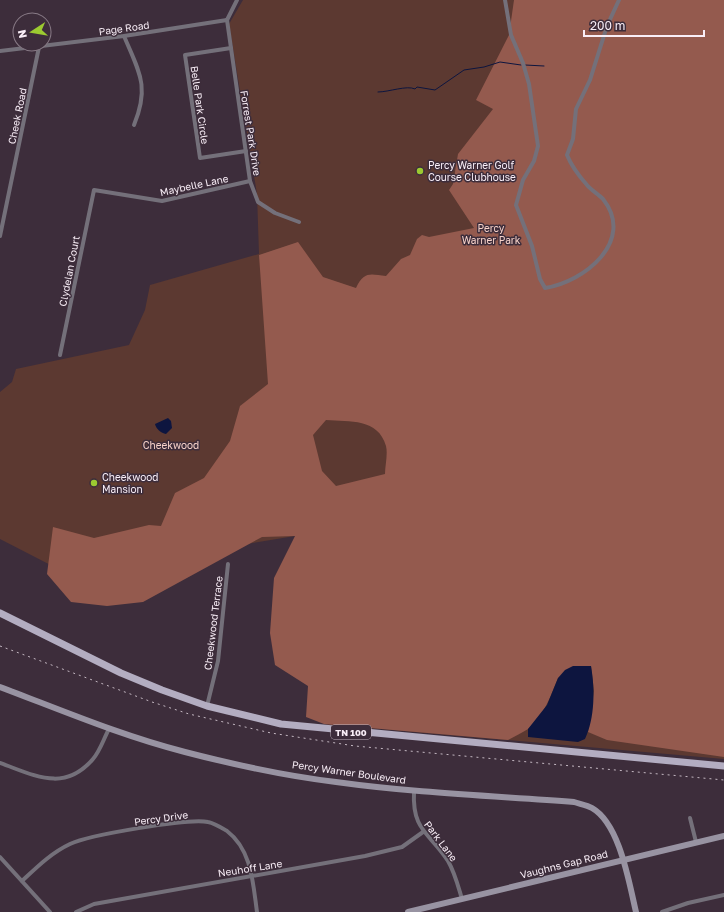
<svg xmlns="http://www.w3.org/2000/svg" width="724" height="912" font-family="'Golos Text',sans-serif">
  <rect width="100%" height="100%" fill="#3d2d3b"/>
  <!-- green -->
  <polygon fill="#5c3931" points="243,0 724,0 724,759 324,724 295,536 68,574 0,539 0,392 12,382 16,369 129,345 145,310 150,285 259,254 257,194 229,24"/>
  <!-- forest -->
  <path fill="#945a4e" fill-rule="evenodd" d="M514 0H724V757L607 740 588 732 594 691 591 666 558 678C551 695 543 718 528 729 522 733 515 736 508 740L324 724 306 717 308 686 275 665 270 633 274 578 295 536 262 537 143 602 107 606 71 602 47 574 53 527 94 538 149 525 161 526 175 493 204 478 230 441 240 406 268 384 259 255 298 242 323 277 356 288C364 271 370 274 386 276L401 259 410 255 417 239 422 235 429 237 474 228 449 190 453 184 458 154 493 109 476 100 509 35ZM326 420C350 422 378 418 386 446 388 454 385 466 385 474L336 486 322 471 313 435Z"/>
  <!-- water -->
  <g fill="#0d153f">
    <path d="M168 418 171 421 172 428 166 434C161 433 156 429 155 424Z"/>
    <path d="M573 666H591C595 689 595 718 585 739L578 742 528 737V729L547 705 558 678 565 670Z"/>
  </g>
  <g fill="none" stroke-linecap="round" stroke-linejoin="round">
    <!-- stream -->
    <g stroke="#0d153f" stroke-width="1">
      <polyline points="525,65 544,66"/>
      <path d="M378 92C389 92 407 85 415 89L417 87 435 90 464 70 484 67 500 62 521 65"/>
    </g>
    <!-- street -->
    <g stroke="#74707a" stroke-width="4">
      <path d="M505 0 511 35 523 63 529 84 538 146 534 161 523 180 516 205 532 246 540 279 545 288C584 282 636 241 603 199 598 194 591 190 587 185 579 176 571 165 567 155L573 139 576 109 590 80 607 26 619 0"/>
      <polyline points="227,20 250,181 258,202 275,213 299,222"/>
      <polyline points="227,20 237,0"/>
      <path d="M124 36C139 72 150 86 134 125"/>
      <polyline points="231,48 185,55 200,158 246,151"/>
      <polyline points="0,51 124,36 227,20"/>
      <polyline points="0,236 39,47"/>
      <polyline points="60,355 94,190 162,201 250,181"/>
      <polyline points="207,706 218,661 228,564"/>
      <path d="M0 763C34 775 64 793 93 759 100 751 104 738 109 729"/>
      <path d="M414 791C412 831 429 832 448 861 455 873 458 886 462 899"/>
      <polyline points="690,818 696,842"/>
      <polyline points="0,857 50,912"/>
      <path d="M22 881C37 867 51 853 70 844 89 835 188 818 208 822 214 823 222 828 227 831 252 850 253 884 257 912"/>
      <polyline points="76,912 94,904 365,856 402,847 423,832"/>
      <polyline points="662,912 688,903 724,895"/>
    </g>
    <!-- secondary -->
    <g stroke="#9893a2" stroke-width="6">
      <path d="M0 687C61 710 122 736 185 752 235 765 286 776 336 782 415 793 495 796 574 802 580 804 587 805 592 808 620 824 629 883 636 912"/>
      <polyline points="408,912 724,836"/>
    </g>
    <!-- primary -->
    <polyline stroke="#b3adc1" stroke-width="7" points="0,613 121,673 162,690 207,706 281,724 724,766"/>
    <!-- rail -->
    <polyline stroke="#c5b9c3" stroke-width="1" stroke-dasharray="2 4" stroke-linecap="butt" points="0,646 152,702 189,714 271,733 355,746 724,780"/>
  </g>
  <!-- markers -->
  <g fill="#9cca31" stroke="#3d2d3b" stroke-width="1.5">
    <circle cx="420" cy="171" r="4"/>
    <circle cx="94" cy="483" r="4"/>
  </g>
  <g text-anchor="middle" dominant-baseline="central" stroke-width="3" stroke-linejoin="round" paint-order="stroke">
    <!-- shield labels -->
    <rect fill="#3d2d3b" stroke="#c1b4bf" stroke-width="1" x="331" y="725" width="40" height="14" rx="3"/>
    <g font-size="9" font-weight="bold" fill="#f9eef7">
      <text x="351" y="732">TN 100</text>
    </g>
    <!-- street labels -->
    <g font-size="10" fill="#f9eef7" stroke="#3d2d3b">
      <text transform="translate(124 28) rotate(-8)">Page Road</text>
      <text transform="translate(200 105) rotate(82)">Belle Park Circle</text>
      <text transform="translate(17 116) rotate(-78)">Cheek Road</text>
      <text transform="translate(251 133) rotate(81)">Forrest Park Drive</text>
      <text transform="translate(194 185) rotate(-12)">Maybelle Lane</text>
      <text transform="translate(69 271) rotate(-79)">Clydelan Court</text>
      <text transform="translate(213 623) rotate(-83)">Cheekwood Terrace</text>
      <text transform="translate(349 772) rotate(8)">Percy Warner Boulevard</text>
      <text transform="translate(161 818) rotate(-8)">Percy Drive</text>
      <text transform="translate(441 841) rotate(53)">Park Lane</text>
      <text transform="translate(564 864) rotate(-14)">Vaughns Gap Road</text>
      <text transform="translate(250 868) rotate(-9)">Neuhoff Lane</text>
    </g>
    <!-- poi labels -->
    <g font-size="10" fill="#f9eef7" stroke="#3d2d3b" text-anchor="start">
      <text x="428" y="165">Percy Warner Golf<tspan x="428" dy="12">Course Clubhouse</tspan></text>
      <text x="102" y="477">Cheekwood<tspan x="102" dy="12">Mansion</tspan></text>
    </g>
    <!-- park labels -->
    <g font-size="10" fill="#f7d2c9" stroke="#3d2d3b">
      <text x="491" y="228">Percy<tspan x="491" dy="12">Warner Park</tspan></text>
      <text x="171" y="445">Cheekwood</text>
    </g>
  </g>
  <!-- north arrow -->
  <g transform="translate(32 32) rotate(258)"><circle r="19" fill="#3d2d3b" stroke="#887a86"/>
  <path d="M0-3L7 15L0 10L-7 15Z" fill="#9cca31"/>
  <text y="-6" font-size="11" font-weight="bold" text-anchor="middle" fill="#f9eef7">N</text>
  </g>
  <!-- scale -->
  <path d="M584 30v6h120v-6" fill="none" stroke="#f9eef7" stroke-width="2"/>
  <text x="590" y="30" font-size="12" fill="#f9eef7" stroke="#3d2d3b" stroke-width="3" paint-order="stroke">200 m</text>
</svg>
